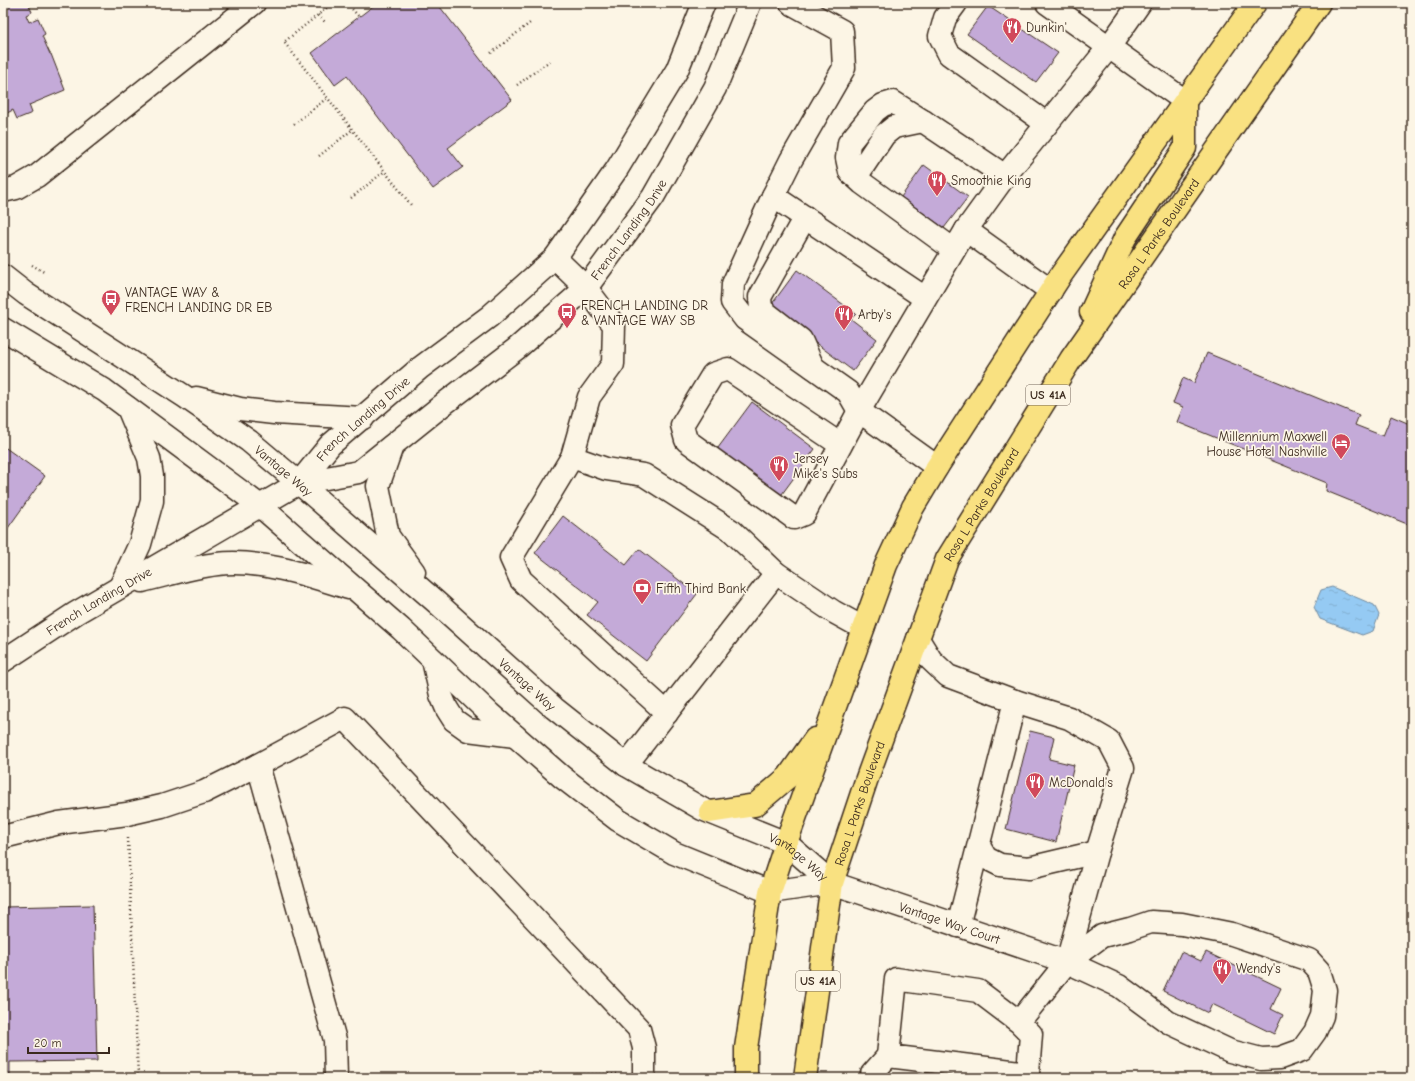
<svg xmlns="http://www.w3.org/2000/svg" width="1415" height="1081" font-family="'Comic Neue',sans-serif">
  <defs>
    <pattern id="water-ripples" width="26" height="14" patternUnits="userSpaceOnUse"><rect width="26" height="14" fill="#95caf3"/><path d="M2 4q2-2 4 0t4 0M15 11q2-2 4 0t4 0" fill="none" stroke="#81aed0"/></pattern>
  </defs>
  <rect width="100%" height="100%" fill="#fcf5e5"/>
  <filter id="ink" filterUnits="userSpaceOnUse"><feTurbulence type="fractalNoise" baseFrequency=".025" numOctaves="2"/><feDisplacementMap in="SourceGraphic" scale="8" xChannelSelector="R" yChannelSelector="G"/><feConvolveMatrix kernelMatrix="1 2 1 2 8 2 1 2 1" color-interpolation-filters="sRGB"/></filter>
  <g filter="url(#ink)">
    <!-- water -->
    <polygon fill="url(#water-ripples)" stroke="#718a9e" points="1332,587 1374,605 1379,615 1373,631 1362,635 1320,619 1314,607 1321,590"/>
    <!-- building -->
    <g fill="#c4aad8" stroke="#3b2a1e">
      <polygon points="3,3 28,3 32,12 26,15 29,22 38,18 45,34 42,36 50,54 51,54 65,90 29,105 32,113 17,119 13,110 3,115"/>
      <polygon points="377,3 437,3 512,100 448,148 463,167 433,189 347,76 335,85 312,53"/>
      <polygon points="988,6 1058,53 1036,82 967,34"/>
      <polygon points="924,165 968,197 944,228 901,197"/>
      <polygon points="797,270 856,314 851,319 877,339 853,371 769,308"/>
      <polygon points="1207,353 1359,415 1355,425 1383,436 1391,416 1412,425 1412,526 1326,491 1327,483 1177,422 1183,407 1173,403 1183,378 1194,383"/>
      <polygon points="752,402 815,449 779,498 715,452"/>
      <polygon points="3,446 45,476 3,535"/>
      <polygon points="563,516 626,565 639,549 697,594 646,661 587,615 598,602 535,553"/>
      <polygon points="1030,731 1054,737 1049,759 1074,765 1056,842 1006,829"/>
      <polygon points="93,905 97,1061 10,1062 10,1078 3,1078 3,907"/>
      <polygon points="1181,952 1201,961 1206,952 1281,988 1271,1009 1283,1015 1274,1034 1212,1004 1208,1013 1163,991"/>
    </g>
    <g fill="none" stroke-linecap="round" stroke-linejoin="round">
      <!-- minor casing -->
      <g stroke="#3b2a1e" stroke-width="25">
        <g id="minor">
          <polyline points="791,3 842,31 844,68 791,160 773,196 733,284 732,302 745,319 848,392 859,411 937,467"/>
          <polyline points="956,3 945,18 940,36 949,54 1047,124"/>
          <polyline points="1047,3 1185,101"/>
          <polyline points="856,177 884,135 894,127 923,121"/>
          <polyline points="3,191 16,188 37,176 254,3"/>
          <polyline points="773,196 925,298"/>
          <polyline points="805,217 760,297 761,309 801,340 813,367"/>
          <polyline points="966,230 1005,176 1109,47 1140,3"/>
          <polyline points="954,250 862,183 850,172 847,158 849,143 875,111 883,105 893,102 923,121 1005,176"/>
          <polyline points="555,258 586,288 614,325 613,364 589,397 572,457 511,558 521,580 667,713"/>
          <path id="s1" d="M3 276 26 294 184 396 249 441 299 483 436 602 554 708 626 765 702 809 786 843 832 883 1067 962 1119 986 1168 1022 1230 1051 1261 1059 1280 1058 1302 1050 1315 1032 1322 1016 1325 990 1319 971 1309 960 1232 934 1182 924 1151 922 1130 929 1102 936 1067 962 1019 1022 978 991 896 979 888 1056 1028 1073 1031 1034 1019 1022"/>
          <polyline points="3,329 104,390 259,505 401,629 490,714 562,777 618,820 674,853 770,892 832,883"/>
          <polyline points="196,398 240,409 274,413 363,418"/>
          <polyline points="841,445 728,369 713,374 682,425 686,440 794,518 804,514 859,411 966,230 1051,291"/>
          <polyline points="392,446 378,486 388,536 414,572"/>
          <polyline points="572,457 606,469 644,475 732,531 776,573"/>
          <path id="s2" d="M299 483 330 445 420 368 490 316 555 258 617 169 677 70 704 3"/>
          <path d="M142 581C167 575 192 567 217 564 260 559 308 575 349 588"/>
          <polyline points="120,587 140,544 152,501 152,476 149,458 128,408"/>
          <polyline points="918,639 931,660 948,676 1015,701 1069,718 1109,741 1123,768 1097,852 1067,962"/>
          <polyline points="433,660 441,695 447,709 454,720 468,730 515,736"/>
          <path id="s3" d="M3 661 76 613 299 483 359 472 445 403 516 349 586 288 653 197 715 88 750 3"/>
          <polyline points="258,765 345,718 639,1029 644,1048 644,1078"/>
          <polyline points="626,765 776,573 834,612 863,628"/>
          <polyline points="3,837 59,823 127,814 162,806 204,792 258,765 335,1040 336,1078"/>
          <polyline points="979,846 986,858 1000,865 1029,868 1097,852"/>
          <polyline points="958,926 1015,701"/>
          <polyline points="872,1078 872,1074 888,1056"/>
        </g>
      </g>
      <!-- major casing -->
      <g stroke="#3b2a1e" stroke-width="25">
        <g id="major">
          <polyline points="1091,312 1125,238 1185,148 1185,101"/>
          <polyline points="710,812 755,805 788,777 815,739"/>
          <polyline points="746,1078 746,1048 770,892 786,843 886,565 913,507 937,467 1061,275 1255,3"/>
          <path id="s4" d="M805 1078 832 883 866 781 947 559 1071 359 1319 3"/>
        </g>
      </g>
      <!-- path -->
      <g stroke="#3b2a1e" stroke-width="2.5" stroke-dasharray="1 3" stroke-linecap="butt">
        <polyline points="333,3 284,42 411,205"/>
        <polyline points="347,3 359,17"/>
        <polyline points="318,15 325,22"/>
        <polyline points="491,53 530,23"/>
        <polyline points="517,85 551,60"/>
        <polyline points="294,124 327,98"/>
        <polyline points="319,156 352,130"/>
        <polyline points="351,198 385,171"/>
        <polyline points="32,265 44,272"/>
        <polyline points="128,838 138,1078"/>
        <polyline points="452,1078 619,1074"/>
      </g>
      <!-- minor -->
      <use href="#minor" stroke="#fcf5e5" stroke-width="22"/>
      <!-- major -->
      <use href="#major" stroke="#f9e181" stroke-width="22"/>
    </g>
  </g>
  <!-- icons -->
  <defs>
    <g id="restaurant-pin" transform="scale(1)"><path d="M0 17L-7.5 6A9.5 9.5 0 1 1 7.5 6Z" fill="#d1495b" stroke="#fcf5e5"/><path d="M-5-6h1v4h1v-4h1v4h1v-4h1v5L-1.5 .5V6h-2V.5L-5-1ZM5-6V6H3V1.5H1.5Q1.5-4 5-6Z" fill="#fff"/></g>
    <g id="bus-pin" transform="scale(1)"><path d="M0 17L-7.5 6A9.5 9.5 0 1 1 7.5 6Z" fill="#d1495b" stroke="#fcf5e5"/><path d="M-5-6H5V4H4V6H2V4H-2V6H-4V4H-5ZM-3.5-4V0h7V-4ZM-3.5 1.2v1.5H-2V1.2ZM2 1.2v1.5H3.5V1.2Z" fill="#fff"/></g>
    <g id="hotel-pin" transform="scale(1)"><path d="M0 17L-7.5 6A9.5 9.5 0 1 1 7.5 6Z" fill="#d1495b" stroke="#fcf5e5"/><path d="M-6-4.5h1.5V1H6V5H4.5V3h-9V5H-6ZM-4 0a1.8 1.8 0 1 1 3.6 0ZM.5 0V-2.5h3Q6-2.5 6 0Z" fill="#fff"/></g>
    <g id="bank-pin" transform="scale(1)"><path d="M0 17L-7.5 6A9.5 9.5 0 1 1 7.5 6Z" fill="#d1495b" stroke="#fcf5e5"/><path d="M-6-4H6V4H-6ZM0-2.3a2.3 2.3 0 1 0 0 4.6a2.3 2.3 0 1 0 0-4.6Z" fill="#fff"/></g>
  </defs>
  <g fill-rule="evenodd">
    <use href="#restaurant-pin" x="1012" y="27"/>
    <use href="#restaurant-pin" x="937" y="180"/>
    <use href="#bus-pin" x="111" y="299"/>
    <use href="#bus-pin" x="567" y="312"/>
    <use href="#restaurant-pin" x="844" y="314"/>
    <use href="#hotel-pin" x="1341" y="443"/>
    <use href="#restaurant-pin" x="779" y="465"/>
    <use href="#bank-pin" x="642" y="588"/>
    <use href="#restaurant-pin" x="1035" y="782"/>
    <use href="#restaurant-pin" x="1222" y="968"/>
  </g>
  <g text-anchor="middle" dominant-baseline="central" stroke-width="3.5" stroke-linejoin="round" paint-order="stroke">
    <!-- shield labels -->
    <g fill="#fcf5e5" stroke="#75675a" stroke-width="1">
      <rect x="1026" y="385" width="44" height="20" rx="3"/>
      <rect x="796" y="971" width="44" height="20" rx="3"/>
    </g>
    <g font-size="12" font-weight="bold" fill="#3b2a1e">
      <text x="1048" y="395">US 41A</text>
      <text x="818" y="981">US 41A</text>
    </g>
    <!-- poi labels -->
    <g font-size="13" fill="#3b2a1e" stroke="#fcf5e5" text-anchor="start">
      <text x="1026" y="27">Dunkin'</text>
      <text x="951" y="180">Smoothie King</text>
      <text x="125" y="292">VANTAGE WAY &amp;<tspan x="125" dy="15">FRENCH LANDING DR EB</tspan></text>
      <text x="581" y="305">FRENCH LANDING DR<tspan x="581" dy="15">&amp; VANTAGE WAY SB</tspan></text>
      <text x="858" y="314">Arby's</text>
      <text x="1327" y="436" text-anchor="end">Millennium Maxwell<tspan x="1327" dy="15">House Hotel Nashville</tspan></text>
      <text x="793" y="458">Jersey<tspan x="793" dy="15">Mike's Subs</tspan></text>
      <text x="656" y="588">Fifth Third Bank</text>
      <text x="1049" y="782">McDonald's</text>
      <text x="1236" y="968">Wendy's</text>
    </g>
    <!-- street labels -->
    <g font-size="13" fill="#3b2a1e" stroke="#fcf5e5">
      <text stroke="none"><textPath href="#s3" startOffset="771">French Landing Drive</textPath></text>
      <text stroke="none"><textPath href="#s4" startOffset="929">Rosa L Parks Boulevard</textPath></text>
      <text stroke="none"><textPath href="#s2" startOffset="91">French Landing Drive</textPath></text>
      <text stroke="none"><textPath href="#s1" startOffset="342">Vantage Way</textPath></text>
      <text stroke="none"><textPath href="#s4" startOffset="605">Rosa L Parks Boulevard</textPath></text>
      <text stroke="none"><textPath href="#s3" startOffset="113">French Landing Drive</textPath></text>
      <text stroke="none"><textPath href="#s1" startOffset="666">Vantage Way</textPath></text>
      <text stroke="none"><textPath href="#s4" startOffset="281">Rosa L Parks Boulevard</textPath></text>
      <text stroke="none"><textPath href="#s1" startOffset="990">Vantage Way</textPath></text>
      <text stroke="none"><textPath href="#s1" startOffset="1157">Vantage Way Court</textPath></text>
    </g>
  </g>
  <!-- margin -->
  <rect width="1415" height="1081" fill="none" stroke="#fcf5e5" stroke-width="16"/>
  <rect x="8" y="8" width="1399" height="1065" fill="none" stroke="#3b2a1e" stroke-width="1.5" filter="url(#ink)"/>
  <!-- scale -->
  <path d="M28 1047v6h81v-6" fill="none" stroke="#3b2a1e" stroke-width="2"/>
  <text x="34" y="1047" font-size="12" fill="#3b2a1e" stroke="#fcf5e5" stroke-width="3" paint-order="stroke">20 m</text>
</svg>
